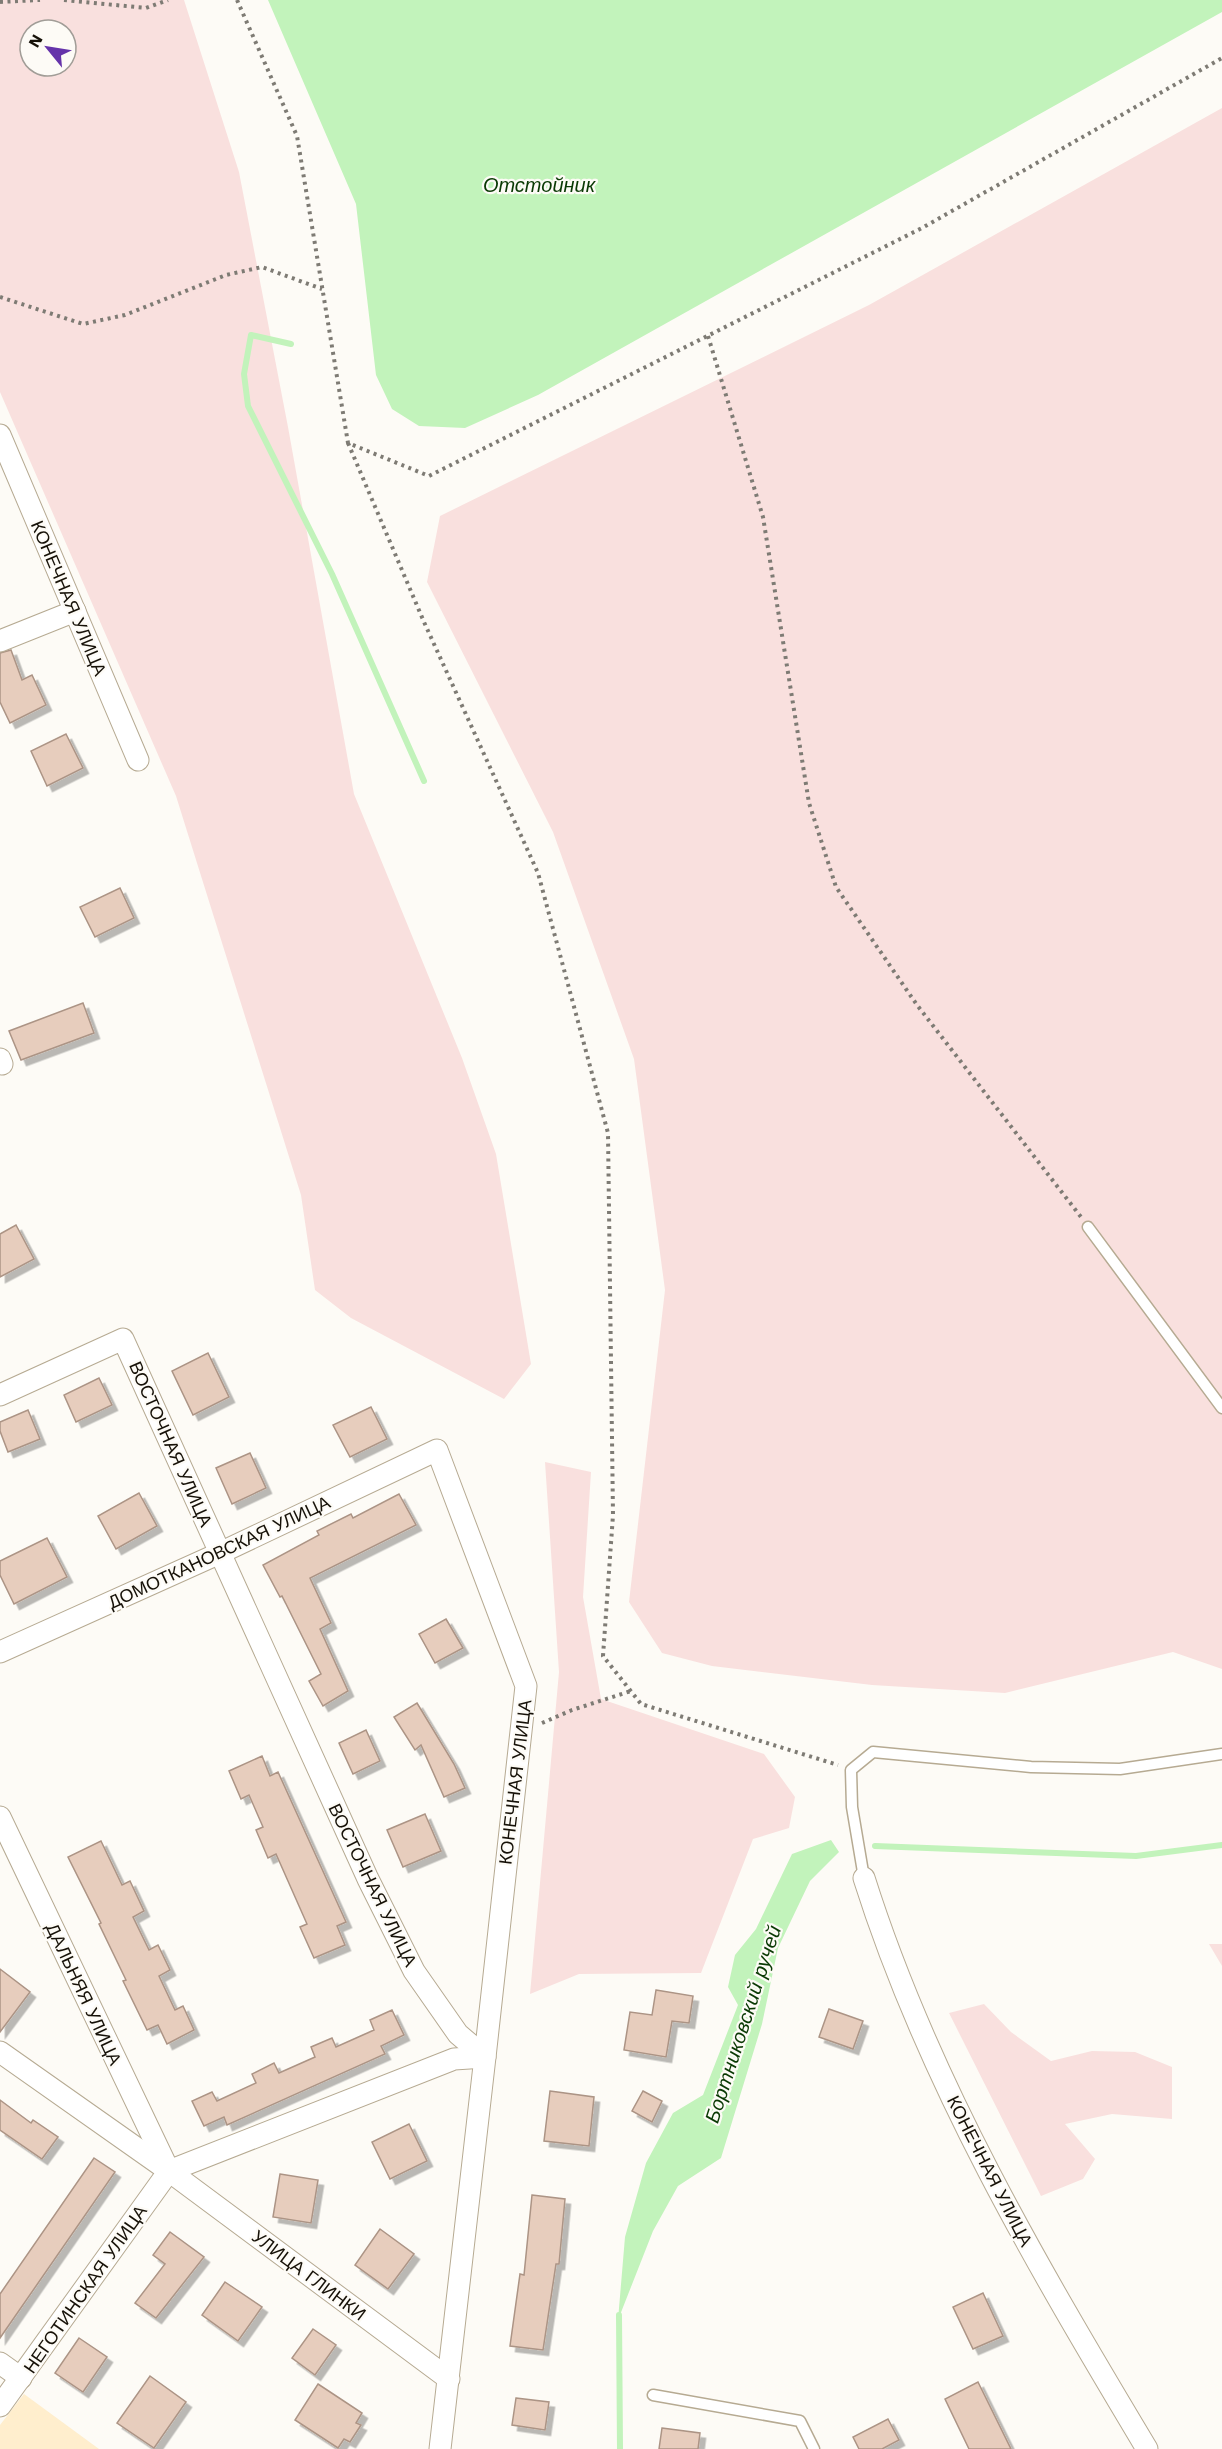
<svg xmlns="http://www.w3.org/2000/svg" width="1222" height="2449" font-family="'Work Sans',sans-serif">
  <defs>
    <filter id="shadow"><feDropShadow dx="5.5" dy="5.5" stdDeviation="0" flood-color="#0004"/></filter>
  </defs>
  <rect width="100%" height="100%" fill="#fdfbf6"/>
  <!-- built -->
  <polygon fill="#ffeecd" points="24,2394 99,2449 0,2449 0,2425"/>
  <!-- green -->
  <g fill="#f9e0de" fill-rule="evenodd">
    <path d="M0 0H184L239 172 288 427 354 794 462 1058 496 1154 531 1364 504 1399 351 1318 315 1290 301 1195 176 796 0 392ZM30 30H66V66H30Z"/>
    <polygon points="1222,108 1222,1669 1173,1652 1005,1693 872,1685 712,1666 662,1653 629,1602 665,1290 634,1059 553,832 427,582 440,516 869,305"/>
    <polygon points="545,1462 591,1472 583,1597 601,1699 764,1754 795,1797 789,1828 753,1839 701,1973 579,1974 530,1994 559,1672"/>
    <polygon points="1209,1944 1222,1944 1222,1966"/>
    <polygon points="984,2004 1011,2032 1051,2061 1092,2051 1135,2052 1172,2067 1172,2119 1112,2114 1065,2124 1095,2159 1083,2179 1041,2196 949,2013"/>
  </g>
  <!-- water -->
  <g fill="#c2f3bb">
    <polygon points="268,0 1222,0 1222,12 538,395 465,428 419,426 392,409 376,375 356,204"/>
    <polygon points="831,1840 839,1852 810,1881 778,1948 762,2024 721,2158 678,2186 653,2231 618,2320 625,2237 646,2163 673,2113 703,2095 738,2005 728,1987 735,1955 756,1929 792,1854"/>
  </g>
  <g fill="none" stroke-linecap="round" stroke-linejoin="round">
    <!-- stream -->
    <g stroke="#c2f3bb" stroke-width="6">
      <polyline points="291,344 251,335 244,374 248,406 332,574 424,781"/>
      <polyline points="875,1846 1136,1856 1222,1845"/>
      <polyline points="619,2315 620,2449"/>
    </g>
  </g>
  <!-- building -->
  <g fill="#e7cdbd" stroke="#ac9485" stroke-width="1.5" filter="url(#shadow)">
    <polygon points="11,650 22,680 32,675 46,705 10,723 0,702 0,653"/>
    <polygon points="66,734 83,768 47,786 31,751"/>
    <polygon points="120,888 134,918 95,937 80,907"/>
    <polygon points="83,1003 94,1033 21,1060 9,1031"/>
    <polygon points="16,1225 34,1259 0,1277 0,1234"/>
    <polygon points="208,1353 229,1397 193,1415 172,1371"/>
    <polygon points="99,1378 112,1405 76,1422 64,1395"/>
    <polygon points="371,1407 387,1439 350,1457 333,1425"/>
    <polygon points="28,1410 40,1439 8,1452 0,1431 0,1422"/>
    <polygon points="250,1453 266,1488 232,1504 216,1468"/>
    <polygon points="139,1493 157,1526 116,1549 98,1516"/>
    <polygon points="399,1494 416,1525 310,1578 331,1623 320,1629 348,1691 323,1706 309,1681 321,1674 282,1596 280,1597 263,1565 319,1535 317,1531 351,1514 353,1518"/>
    <polygon points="47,1538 67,1577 14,1604 0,1575 0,1561"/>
    <polygon points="446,1619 463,1648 435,1663 419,1634"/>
    <polygon points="417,1703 454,1764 465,1788 444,1797 421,1745 415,1750 394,1717"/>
    <polygon points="366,1730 380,1761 353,1774 339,1743"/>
    <polygon points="262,1756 270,1776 278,1772 346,1922 337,1926 345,1945 314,1958 300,1927 307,1924 276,1854 268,1858 256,1830 263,1827 249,1795 241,1799 229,1771"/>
    <polygon points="425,1814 441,1851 403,1867 387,1830"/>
    <polygon points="101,1841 122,1885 130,1881 144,1911 133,1917 149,1950 158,1945 170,1970 159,1976 175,2010 183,2006 194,2030 167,2044 158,2025 147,2030 123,1981 126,1980 99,1924 101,1923 68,1857"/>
    <polygon points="0,1969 30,1992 0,2032"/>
    <polygon points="656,1990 693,1996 689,2023 672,2021 666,2057 624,2050 630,2012 652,2015"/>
    <polygon points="829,2009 863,2021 853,2049 819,2037"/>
    <polygon points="392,2010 404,2035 381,2046 385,2054 227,2125 224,2117 204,2126 192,2101 212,2092 217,2101 256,2083 252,2074 274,2063 279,2073 315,2057 311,2047 332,2038 336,2047 374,2030 370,2020"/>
    <polygon points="550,2091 594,2097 589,2146 544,2141"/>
    <polygon points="643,2091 662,2101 652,2122 632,2111"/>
    <polygon points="0,2100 31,2123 33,2120 58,2137 42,2159 0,2130"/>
    <polygon points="409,2124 427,2161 390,2179 372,2142"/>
    <polygon points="94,2158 115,2172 0,2338 0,2294"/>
    <polygon points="280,2174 318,2180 311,2223 273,2217"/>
    <polygon points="532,2195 565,2199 559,2264 556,2264 543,2350 510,2346 520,2274 524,2275"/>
    <polygon points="380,2229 414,2254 388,2289 355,2265"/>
    <polygon points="170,2232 204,2257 156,2318 135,2303 165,2264 153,2255"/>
    <polygon points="225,2282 262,2307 238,2341 202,2315"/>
    <polygon points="983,2293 1003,2336 973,2349 953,2307"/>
    <polygon points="313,2329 336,2345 315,2375 292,2358"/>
    <polygon points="79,2338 107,2357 83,2392 55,2373"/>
    <polygon points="150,2376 186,2402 154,2448 117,2423"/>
    <polygon points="978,2382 1011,2449 969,2449 945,2399"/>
    <polygon points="318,2384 362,2413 356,2423 361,2425 350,2442 344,2439 338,2448 295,2420"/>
    <polygon points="516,2398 549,2402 545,2430 512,2425"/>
    <polygon points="888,2419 899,2440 882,2449 859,2449 853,2437"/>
    <polygon points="662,2428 700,2433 698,2449 659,2449"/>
  </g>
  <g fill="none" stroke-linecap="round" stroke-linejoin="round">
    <!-- service casing -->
    <g stroke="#b6aa92" stroke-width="13">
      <g id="service">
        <polyline points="1088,1227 1222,1408"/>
        <polyline points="864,1878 852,1807 851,1770 873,1752 1031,1767 1120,1769 1222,1754"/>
        <polyline points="653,2395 800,2421 814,2449"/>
      </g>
    </g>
    <!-- minor casing -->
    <g stroke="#b6aa92" stroke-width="23">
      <g id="minor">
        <polyline points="0,435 138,760"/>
        <polyline points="0,641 75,611"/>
        <polyline points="0,1059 2,1064"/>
        <polyline points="0,1395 123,1339 368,1879 414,1971 458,2034 485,2057 440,2449"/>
        <polyline points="0,1652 220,1553 437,1450 526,1686 485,2057 454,2059 169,2171 0,2052"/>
        <polyline points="0,1817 169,2171 449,2379"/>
        <path d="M864 1878C928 2081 1038 2267 1147 2449"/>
        <polyline points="0,2363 21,2378"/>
        <polyline points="0,2406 169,2171"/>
      </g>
    </g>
    <!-- path -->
    <g stroke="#7e7b74" stroke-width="4" stroke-dasharray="3 4.5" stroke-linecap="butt">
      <polyline points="64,0 146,8 168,0"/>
      <polyline points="237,0 297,136 348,443 429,476 922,228 1222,58"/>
      <polyline points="0,2 40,0"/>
      <polyline points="0,297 83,324 125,315 226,275 262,267 322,289"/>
      <polyline points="708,336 763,517 809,803 836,887 917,1005 1081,1217"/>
      <polyline points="348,443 424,622 538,873 608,1133 613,1515 603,1656 641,1704 838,1765"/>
      <polyline points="542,1723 572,1710 631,1691"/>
    </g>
    <!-- service -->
    <use href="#service" stroke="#fff" stroke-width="10"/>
    <!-- minor -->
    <use href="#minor" stroke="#fff" stroke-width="21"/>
  </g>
  <g text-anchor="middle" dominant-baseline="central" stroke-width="4.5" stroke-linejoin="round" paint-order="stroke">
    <!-- street labels -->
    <g font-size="18" fill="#161108" stroke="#fdfbf6">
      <text transform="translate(69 598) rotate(67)">КОНЕЧНАЯ УЛИЦА</text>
      <text transform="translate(171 1444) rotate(66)">ВОСТОЧНАЯ УЛИЦА</text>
      <text transform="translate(219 1552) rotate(-25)">ДОМОТКАНОВСКАЯ УЛИЦА</text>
      <text transform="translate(515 1782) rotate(-83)">КОНЕЧНАЯ УЛИЦА</text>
      <text transform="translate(373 1885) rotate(64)">ВОСТОЧНАЯ УЛИЦА</text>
      <text transform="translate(84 1994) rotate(65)">ДАЛЬНЯЯ УЛИЦА</text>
      <text transform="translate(990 2171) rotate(63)">КОНЕЧНАЯ УЛИЦА</text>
      <text transform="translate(309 2275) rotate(37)">УЛИЦА ГЛИНКИ</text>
      <text transform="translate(85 2289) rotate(-55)">НЕГОТИНСКАЯ УЛИЦА</text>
    </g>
    <!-- water labels -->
    <g font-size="20" font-style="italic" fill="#0a3a04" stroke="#fdfbf6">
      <text x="539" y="185">Отстойник</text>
      <text transform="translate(743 2024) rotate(-72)">Бортниковский ручей</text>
    </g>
  </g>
  <!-- north arrow -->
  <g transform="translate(48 48) rotate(300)"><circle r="28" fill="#fdfbf6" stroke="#a19d97" stroke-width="1.5"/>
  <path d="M0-4.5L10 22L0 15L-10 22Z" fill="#6533aa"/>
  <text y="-9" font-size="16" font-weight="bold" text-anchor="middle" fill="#161108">N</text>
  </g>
</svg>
